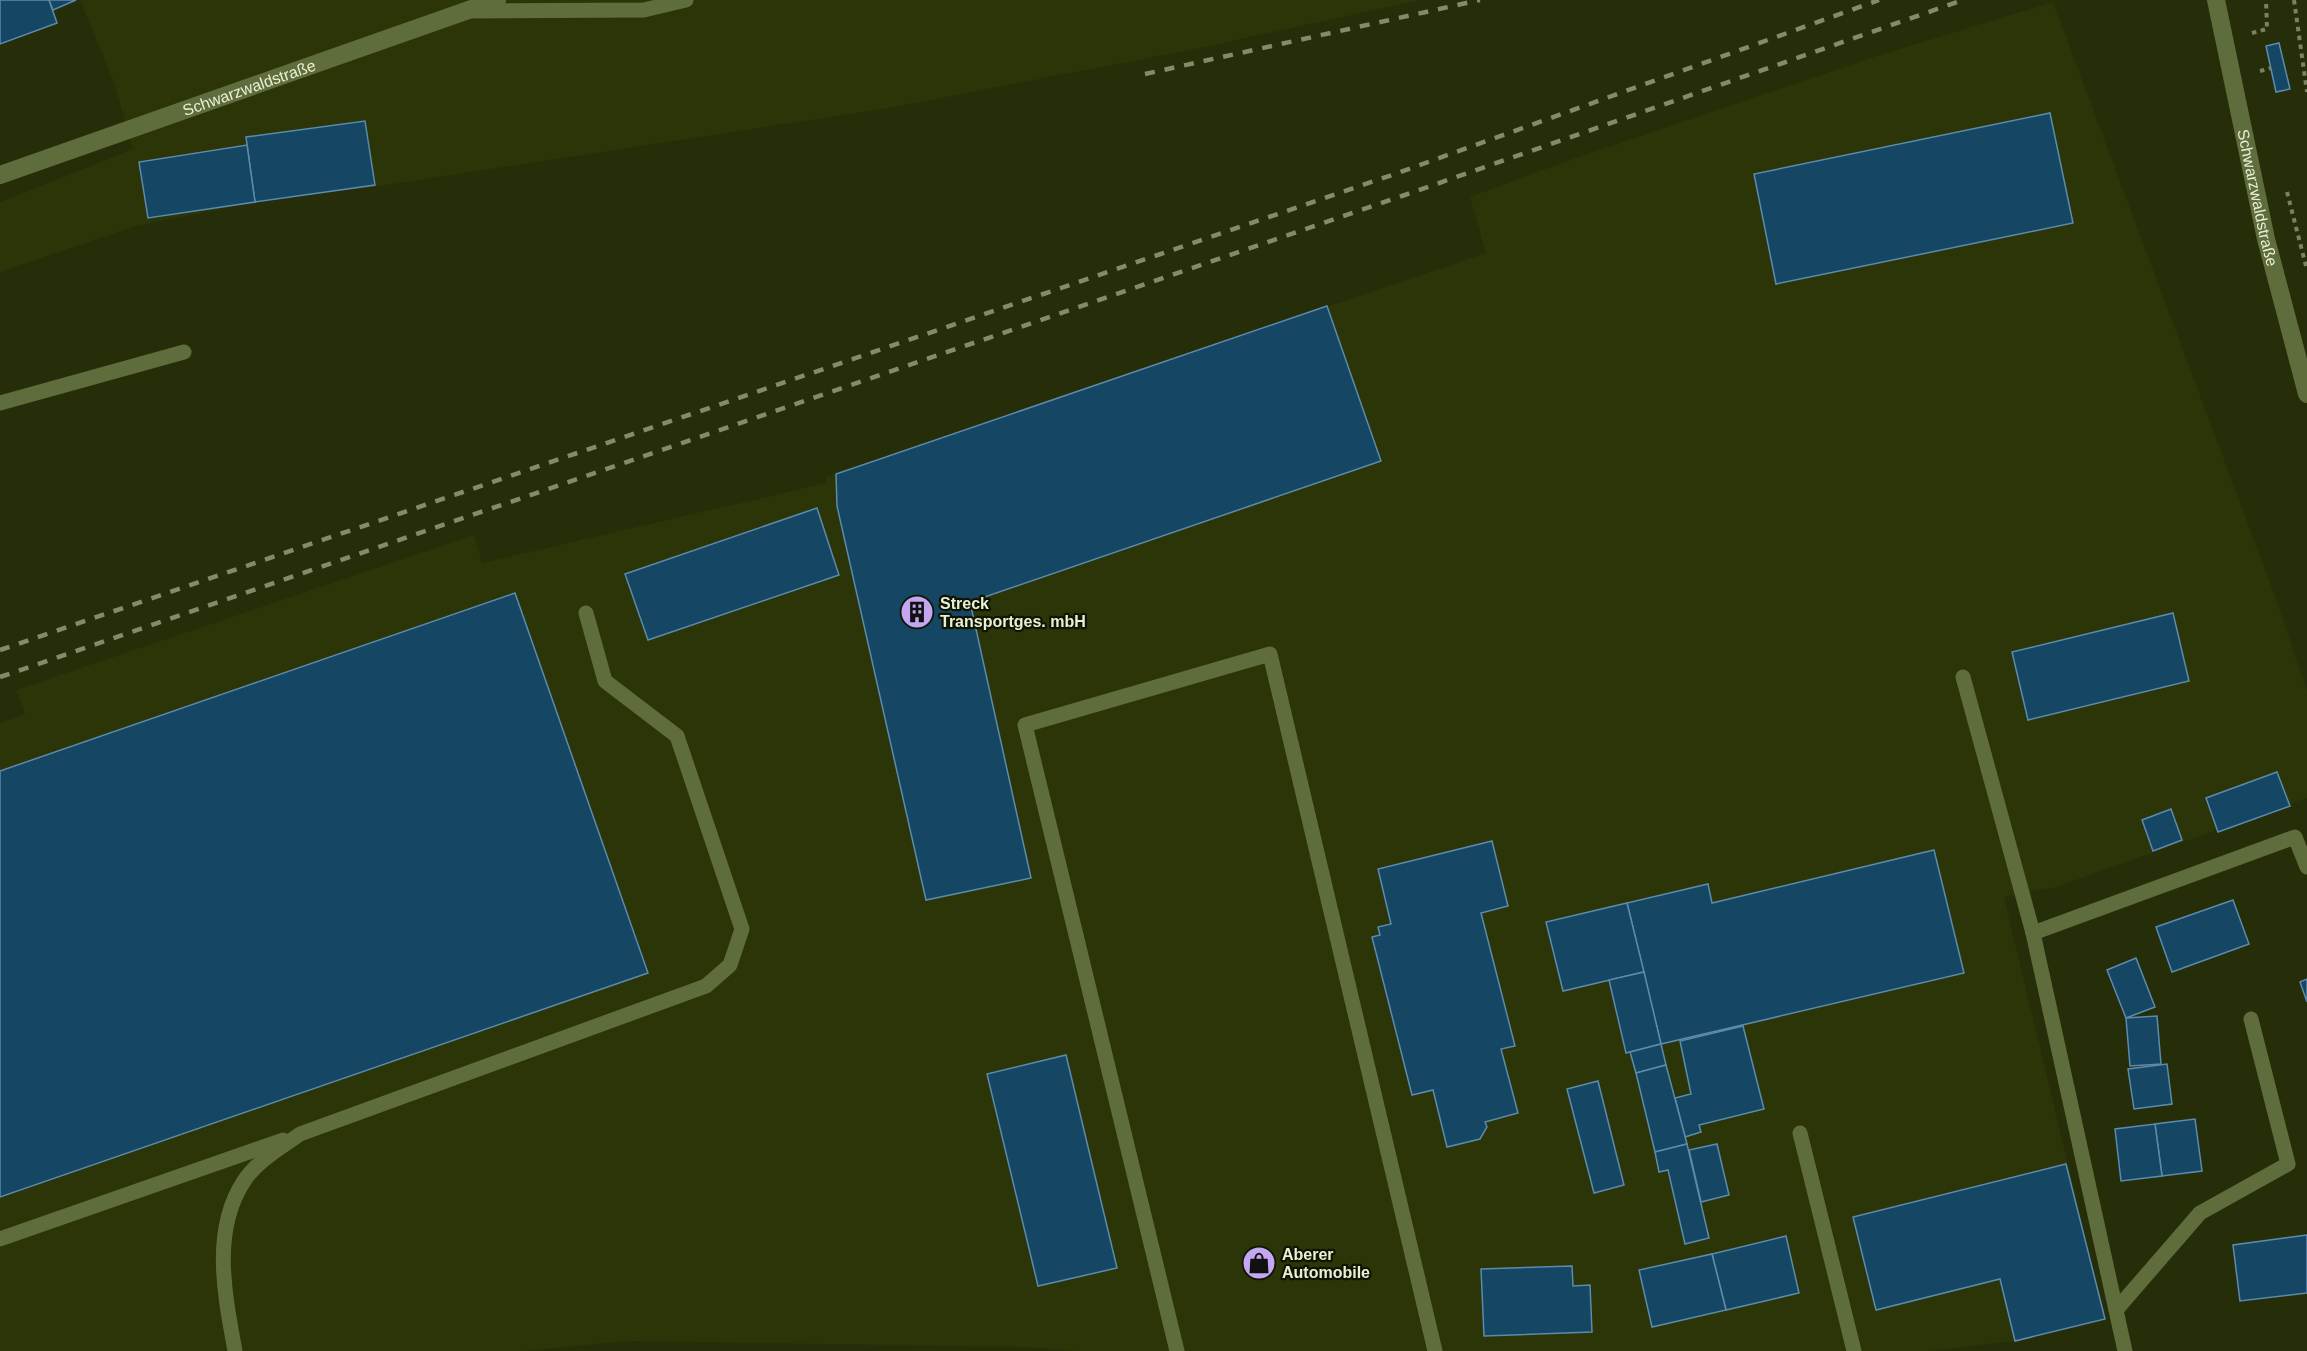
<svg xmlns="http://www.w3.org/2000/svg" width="2307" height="1351" font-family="Helvetica,sans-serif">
  <rect width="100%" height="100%" fill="#262e09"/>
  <!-- built -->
  <g fill="#2b3507">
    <polygon points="80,0 1420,0 1200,48 889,108 393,184 255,202 136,226 0,272 0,202 133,149 114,83"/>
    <polygon points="2053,2 2276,599 2307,691 2307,798 2056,887 2004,897 2105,1319 2015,1341 1931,1351 1074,1351 1024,1347 629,1341 524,1351 0,1351 0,723 25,714 16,690 474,535 482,563 826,483 826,477 1486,253 1470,197 1570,160 1877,56"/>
  </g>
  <!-- building -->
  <g fill="#154664" stroke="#5c8bad" stroke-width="1.5">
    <polygon points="0,0 49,0 57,23 0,44"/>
    <polygon points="49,0 76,0 53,10"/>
    <polygon points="2279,43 2290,89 2276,92 2266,46"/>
    <polygon points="2050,113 2073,223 1776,284 1754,174"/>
    <polygon points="365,121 375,185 255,202 246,137"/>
    <polygon points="247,145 255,202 148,218 139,162"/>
    <polygon points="1327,306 1381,461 970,602 1031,878 926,900 837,506 836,474"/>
    <polygon points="817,508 839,575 648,640 625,574"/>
    <polygon points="515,593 648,973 0,1197 0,771"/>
    <polygon points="2173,613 2189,681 2028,720 2012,652"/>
    <polygon points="2277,772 2290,806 2218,832 2206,798"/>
    <polygon points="2171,809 2182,840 2153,851 2142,820"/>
    <polygon points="1492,841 1508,906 1481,913 1515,1046 1501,1049 1518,1113 1485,1122 1487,1127 1480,1139 1447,1147 1433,1090 1412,1095 1372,937 1380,935 1378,927 1391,924 1378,869"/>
    <polygon points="1934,850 1964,973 1661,1044 1627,903 1708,884 1712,903"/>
    <polygon points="2233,900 2249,944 2172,972 2156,927"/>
    <polygon points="1627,903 1644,972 1563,991 1546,922"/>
    <polygon points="2136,958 2155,1007 2126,1018 2107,970"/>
    <polygon points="1644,972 1661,1044 1626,1053 1609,980"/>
    <polygon points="2307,979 2307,1002 2300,982"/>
    <polygon points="2157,1016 2161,1064 2130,1066 2126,1018"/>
    <polygon points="1743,1026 1764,1109 1699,1125 1701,1132 1685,1137 1675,1098 1691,1094 1680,1041"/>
    <polygon points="1661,1044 1666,1065 1636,1073 1630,1052"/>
    <polygon points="1066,1055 1117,1268 1038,1286 987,1074"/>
    <polygon points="2167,1064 2172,1104 2134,1109 2128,1069"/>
    <polygon points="1666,1065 1687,1144 1655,1152 1636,1073"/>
    <polygon points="1598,1081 1624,1185 1594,1193 1567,1089"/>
    <polygon points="2195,1119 2202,1171 2162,1176 2155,1124"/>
    <polygon points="2155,1124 2162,1176 2121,1181 2115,1129"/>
    <polygon points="1687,1144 1709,1238 1685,1244 1668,1170 1659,1172 1655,1152"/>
    <polygon points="1717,1144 1729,1195 1701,1202 1689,1150"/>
    <polygon points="2066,1164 2105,1319 2015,1341 2000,1279 1876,1310 1853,1217"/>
    <polygon points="2307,1235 2307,1293 2240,1301 2233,1245"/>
    <polygon points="1786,1236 1799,1293 1726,1310 1712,1254"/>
    <polygon points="1712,1254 1726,1310 1652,1327 1639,1270"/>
    <polygon points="1572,1266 1573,1286 1590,1285 1592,1332 1484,1336 1481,1269"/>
  </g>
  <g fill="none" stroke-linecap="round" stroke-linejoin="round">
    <!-- path -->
    <g stroke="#7a8261" stroke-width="4" stroke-dasharray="4.5 4.5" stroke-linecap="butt">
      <polyline points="2294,0 2307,92"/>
      <polyline points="2252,33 2267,29 2266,0"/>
      <polyline points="2260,71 2271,68"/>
      <polyline points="2287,192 2307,270"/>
    </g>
    <!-- service -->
    <g stroke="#5f6c3b" stroke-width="15">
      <polyline points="474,11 644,10 686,0"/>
      <polyline points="0,403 184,352"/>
      <polyline points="1963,677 2033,933 2125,1351"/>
      <polyline points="2033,933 2295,837 2307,867"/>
      <polyline points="1800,1133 1854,1351"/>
      <polyline points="0,1239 283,1140"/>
      <polyline points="2116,1310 2200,1213 2288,1164 2251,1019"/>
      <path d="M235 1351C225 1296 211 1231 244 1181 257 1161 282 1147 300 1134L706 986 730 965 742 929 677 736 605 681 586 613"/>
      <polyline points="1177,1351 1025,725 1270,654 1435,1351"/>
    </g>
    <!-- secondary -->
    <g stroke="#5f6c3b" stroke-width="18">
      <path id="s1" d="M2216 0 2266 239 2307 394"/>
      <path id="s2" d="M0 175 497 0"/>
    </g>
    <!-- rail -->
    <g stroke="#838b6b" stroke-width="4.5" stroke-dasharray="10 10" stroke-linecap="butt">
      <polyline points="1145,74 1480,0"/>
      <polyline points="0,650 1392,175 1879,0"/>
      <polyline points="0,677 1402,196 1963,0"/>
    </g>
  </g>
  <!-- icons -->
  <defs>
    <g id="building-disc" transform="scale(1.725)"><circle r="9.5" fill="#c3a7f2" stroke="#101503"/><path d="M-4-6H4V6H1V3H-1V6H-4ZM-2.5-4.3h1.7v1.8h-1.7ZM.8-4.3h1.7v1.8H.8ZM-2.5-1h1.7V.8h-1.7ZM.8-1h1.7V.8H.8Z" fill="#111"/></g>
    <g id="shop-disc" transform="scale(1.725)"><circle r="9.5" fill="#c3a7f2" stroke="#101503"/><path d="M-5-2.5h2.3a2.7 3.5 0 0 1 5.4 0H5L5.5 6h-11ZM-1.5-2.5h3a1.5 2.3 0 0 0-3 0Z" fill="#111"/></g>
  </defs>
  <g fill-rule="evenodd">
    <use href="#building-disc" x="917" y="612"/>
    <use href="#shop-disc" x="1259" y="1263"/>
  </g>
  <g text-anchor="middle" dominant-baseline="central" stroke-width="4.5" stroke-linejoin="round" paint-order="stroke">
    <!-- street labels -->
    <g font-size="16" fill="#e8f0d5" stroke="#101503">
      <text stroke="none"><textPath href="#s2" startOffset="264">Schwarzwaldstraße</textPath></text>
      <text stroke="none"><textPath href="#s1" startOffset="202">Schwarzwaldstraße</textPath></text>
    </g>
    <!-- poi labels -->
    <g font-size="16" font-weight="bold" fill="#e8f0d5" stroke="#101503" text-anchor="start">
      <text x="940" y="603">Streck<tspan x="940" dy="18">Transportges. mbH</tspan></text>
      <text x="1282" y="1254">Aberer<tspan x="1282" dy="18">Automobile</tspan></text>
    </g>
  </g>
</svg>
